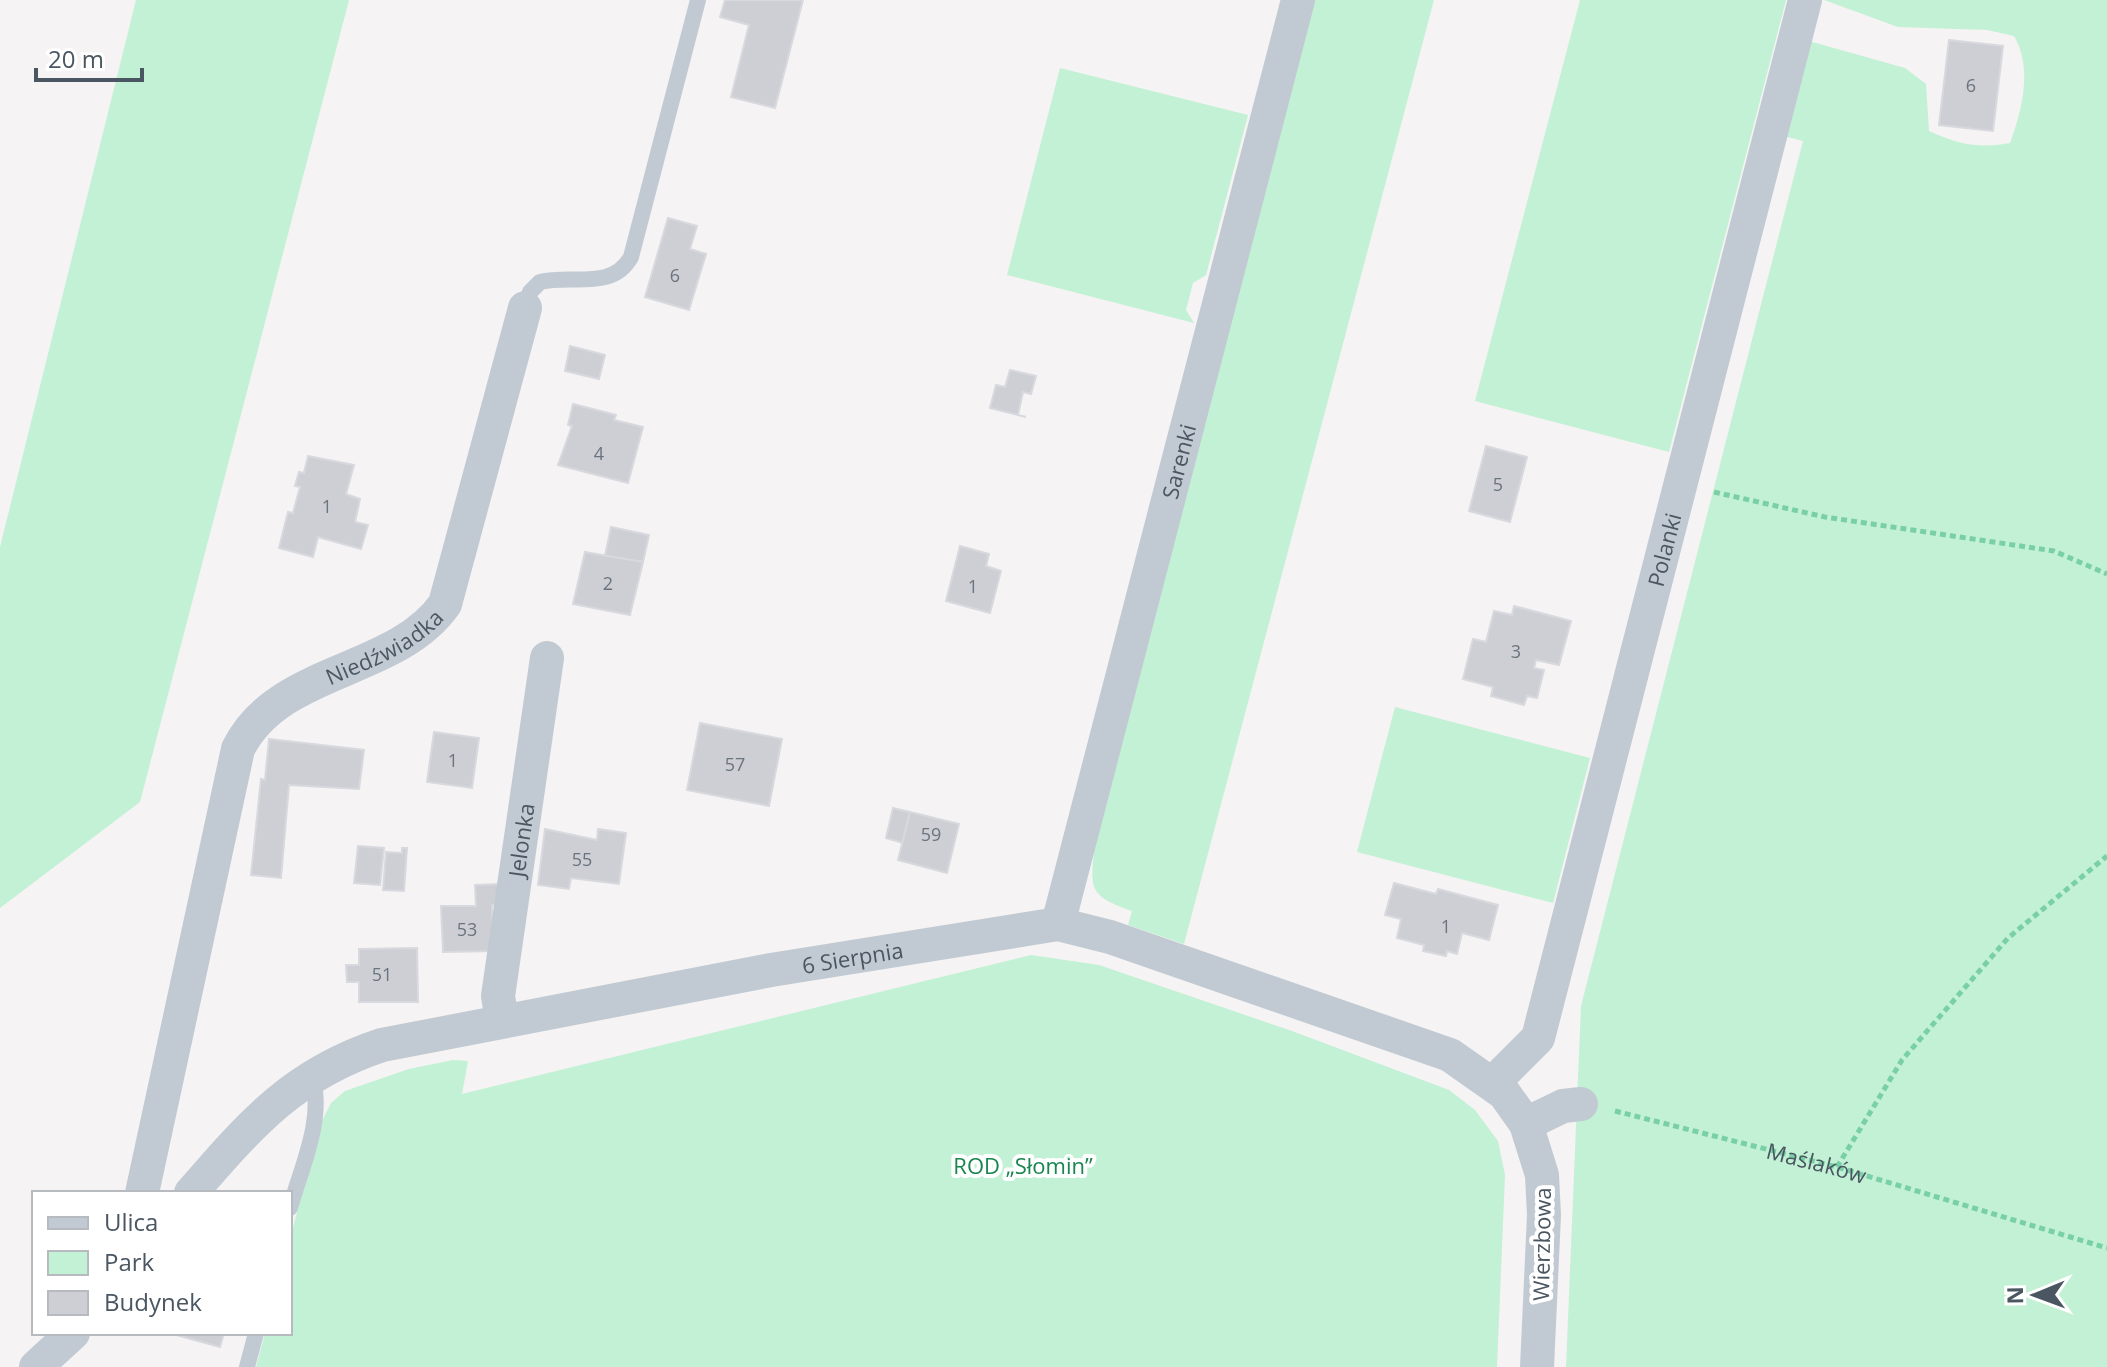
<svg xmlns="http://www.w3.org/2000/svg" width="2107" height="1367" font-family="'Open Sans',sans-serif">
  <rect width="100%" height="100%" fill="#f5f3f3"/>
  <!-- green -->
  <g fill="#c3f1d5">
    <polygon points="136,0 349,0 140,802 0,908 0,547"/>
    <path d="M1312 0H1434L1184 944 1128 925 1132 911C1081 894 1093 884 1095 836Z"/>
    <polygon points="1580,0 1786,0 1669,452 1475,401"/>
    <path d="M1824 0H2107V1367H1566L1581 1006 1803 141 1784 136 1809 41 1905 68 1926 84 1929 131C1958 144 1978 149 2010 143 2022 110 2033 68 2014 36L1987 30 1898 27Z"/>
    <polygon points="1060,68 1248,115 1206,275 1193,283 1186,310 1194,323 1007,275"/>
    <polygon points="1395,707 1590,758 1553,903 1357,852"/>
    <polygon points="1031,955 1099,965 1292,1031 1449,1090 1475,1110 1498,1141 1505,1175 1497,1367 256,1367 265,1333 290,1333 290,1239 320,1125 331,1103 345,1091 409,1069 453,1060 468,1061 462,1094"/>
  </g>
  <!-- building -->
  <g fill="#cdcfd5" stroke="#d7d9de" stroke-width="2">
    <polygon points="725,0 803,0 775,108 731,97 749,25 720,17"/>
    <polygon points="1949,40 2003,46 1993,131 1939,125"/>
    <polygon points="668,218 697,226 690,249 706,254 689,310 645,297"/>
    <polygon points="570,346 605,355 599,379 565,371"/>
    <polygon points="1010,370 1036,376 1031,394 1023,392 1018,415 1026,417 990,408 996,385 1005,387"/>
    <polygon points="573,404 616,415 614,420 643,427 628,483 558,465 572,426 568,425"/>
    <polygon points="1486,446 1527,457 1510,522 1469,511"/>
    <polygon points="308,456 354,465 346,494 360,499 355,522 368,525 361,549 318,537 313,557 279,548 288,512 293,513 300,487 295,486 299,472 304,473"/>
    <polygon points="611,527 649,535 643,562 605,556"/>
    <polygon points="960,546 989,554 986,566 1001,571 990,613 946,601"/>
    <polygon points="585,552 643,562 630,615 573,604"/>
    <polygon points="1514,606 1571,621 1559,665 1536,660 1534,668 1544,670 1537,698 1527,696 1524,705 1491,696 1493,687 1463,679 1473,639 1486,642 1494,611 1512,615"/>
    <polygon points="700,723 782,739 769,806 687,790"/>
    <polygon points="434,732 479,738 472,788 427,782"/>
    <polygon points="269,739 364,750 359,789 289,785 281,878 251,875 261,779 265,780"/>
    <polygon points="893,808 910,812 903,843 886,838"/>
    <polygon points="910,812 959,824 947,873 898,860"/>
    <polygon points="545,829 597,840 598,829 626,833 619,884 571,878 569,889 538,885"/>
    <polygon points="358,846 384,848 380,885 354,883"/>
    <polygon points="402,848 407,848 404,891 383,890 386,852 402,853"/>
    <polygon points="1394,883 1436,894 1438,889 1498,905 1489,940 1462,933 1457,954 1447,951 1446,956 1423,951 1424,945 1397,938 1401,919 1385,915"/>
    <polygon points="502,884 501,905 492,905 493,951 443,952 441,906 476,906 475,885"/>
    <polygon points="417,948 418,1002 359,1002 359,982 347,982 346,965 359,965 359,949"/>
    <polygon points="169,1333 224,1333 220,1347"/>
  </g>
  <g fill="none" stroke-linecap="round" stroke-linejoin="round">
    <!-- path -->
    <g stroke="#7ad0a6" stroke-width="5" stroke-dasharray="6 4" stroke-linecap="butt">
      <polyline points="1714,492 1825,517 2054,551 2107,574"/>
      <path id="s1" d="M1615 1111 1837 1167 2107 1248"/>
      <polyline points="1837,1167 1902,1060 2008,938 2107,856"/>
    </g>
    <!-- lane -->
    <g stroke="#c1cad2" stroke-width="16">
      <path d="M525 308 530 292 540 282C572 274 612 291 631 257L698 0"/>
      <path d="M290 1208C301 1168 325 1118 312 1077"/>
      <polyline points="247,1367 256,1333"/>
    </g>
    <!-- street -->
    <g stroke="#c1cad2" stroke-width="34">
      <path id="s2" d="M1058 924 1298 0"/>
      <path id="s3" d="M502 1020 498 996 547 658"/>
      <path id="s4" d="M1493 1083 1538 1038 1805 0"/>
      <polyline points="1526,1124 1563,1106 1581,1104"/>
      <path id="s5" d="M142 1193 238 749C278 667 395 675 445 604L525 308"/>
      <path id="s6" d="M191 1193C250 1125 293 1074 382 1045L771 970 1058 924 1110 937 1450 1055 1504 1093 1526 1124 1542 1175 1544 1215 1537 1367"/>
      <polyline points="36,1367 73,1333"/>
    </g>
  </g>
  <g text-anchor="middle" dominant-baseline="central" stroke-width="8" stroke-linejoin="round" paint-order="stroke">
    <!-- number labels -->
    <g font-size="18" fill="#6b747e">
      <text x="1971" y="85">6</text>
      <text x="675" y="275">6</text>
      <text x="599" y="453">4</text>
      <text x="1498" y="484">5</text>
      <text x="327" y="506">1</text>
      <text x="608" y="583">2</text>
      <text x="973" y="586">1</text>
      <text x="1516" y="651">3</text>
      <text x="453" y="760">1</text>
      <text x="735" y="764">57</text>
      <text x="931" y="834">59</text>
      <text x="582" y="859">55</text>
      <text x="1446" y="926">1</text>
      <text x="467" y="929">53</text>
      <text x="382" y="974">51</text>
    </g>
    <!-- street labels -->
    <g font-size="22" fill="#4a5661" stroke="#fff">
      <text stroke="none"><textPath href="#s2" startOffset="478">Sarenki</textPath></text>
      <text stroke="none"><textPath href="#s4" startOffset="568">Polanki</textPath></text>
      <text stroke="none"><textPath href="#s5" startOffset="636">Niedźwiadka</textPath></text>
      <text stroke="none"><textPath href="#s3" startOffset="182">Jelonka</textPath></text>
      <text stroke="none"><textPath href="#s6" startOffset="724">6 Sierpnia</textPath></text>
      <text stroke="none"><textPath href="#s1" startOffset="208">Maślaków</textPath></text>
      <text transform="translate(1541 1244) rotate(-89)">Wierzbowa</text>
    </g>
    <!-- park labels -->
    <g font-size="22" fill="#17864f" stroke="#fff">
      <text x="1023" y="1165">ROD „Słomin”</text>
    </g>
  </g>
  <!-- legend -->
  <rect x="32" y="1191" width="260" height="144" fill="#ffffff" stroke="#b7bbc0" stroke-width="2"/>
  <rect x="48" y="1217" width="40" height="12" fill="#c1cad2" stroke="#b7bbc0" stroke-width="2"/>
  <text x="104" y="1231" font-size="24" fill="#4a5661">Ulica</text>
  <rect x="48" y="1251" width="40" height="24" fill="#c3f1d5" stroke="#b7bbc0" stroke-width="2"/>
  <text x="104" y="1271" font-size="24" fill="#4a5661">Park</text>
  <rect x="48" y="1291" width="40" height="24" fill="#cdcfd5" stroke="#b7bbc0" stroke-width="2"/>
  <text x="104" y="1311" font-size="24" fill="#4a5661">Budynek</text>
  <!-- north arrow -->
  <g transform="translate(2035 1295) rotate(269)" stroke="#ffffff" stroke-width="6" paint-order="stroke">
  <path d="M0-6L14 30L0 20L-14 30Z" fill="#4a5661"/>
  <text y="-12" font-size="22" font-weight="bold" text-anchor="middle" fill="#4a5661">N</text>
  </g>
  <!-- scale -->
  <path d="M36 68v12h106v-12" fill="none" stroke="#4a5661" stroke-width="4"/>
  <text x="48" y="68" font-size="24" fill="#4a5661" stroke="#ffffff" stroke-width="6" paint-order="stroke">20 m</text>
</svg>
